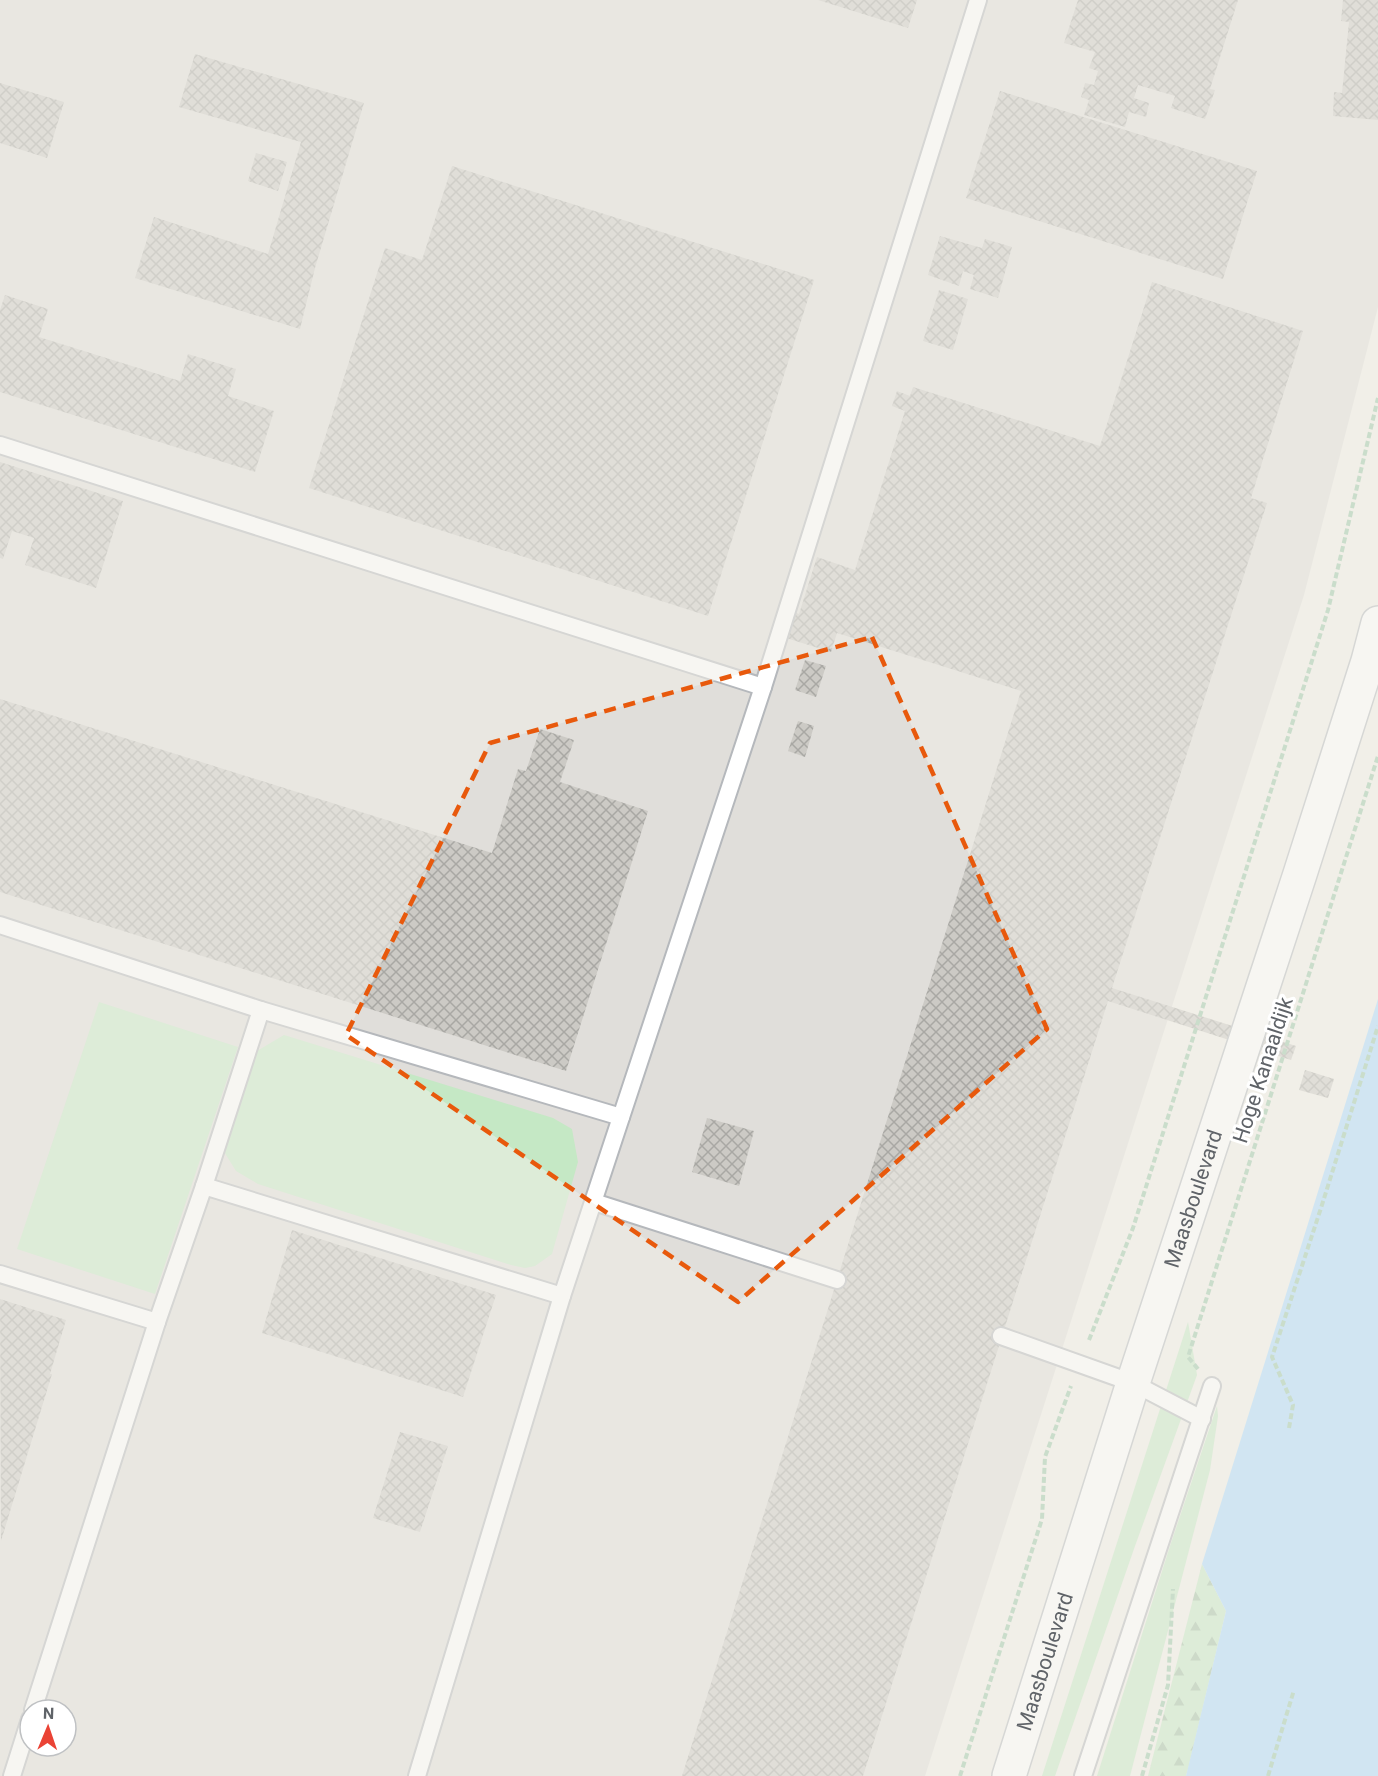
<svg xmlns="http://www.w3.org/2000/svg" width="1378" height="1776" font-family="Roboto,sans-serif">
  <defs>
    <pattern id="forest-firs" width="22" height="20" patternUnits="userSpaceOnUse" patternTransform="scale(1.5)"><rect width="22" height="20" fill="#c5e8c5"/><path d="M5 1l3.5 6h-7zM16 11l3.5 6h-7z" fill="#a3c0a4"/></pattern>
    <pattern id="building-cross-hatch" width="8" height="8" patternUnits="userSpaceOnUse" patternTransform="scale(1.5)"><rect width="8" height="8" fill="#cccac5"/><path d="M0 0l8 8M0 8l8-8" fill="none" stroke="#a9a8a4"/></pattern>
  </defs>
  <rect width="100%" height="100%" fill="#f1efe8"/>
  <!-- industrial -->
  <path fill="#e0deda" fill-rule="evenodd" d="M0 0H1378V307L1304 595 925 1776H0ZM30 1710H66V1746H30Z"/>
  <!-- green -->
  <g fill="#c5e8c5">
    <polygon points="99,1002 238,1047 155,1294 17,1249"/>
    <polygon points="284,1035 553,1118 572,1129 578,1162 552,1254 535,1266 525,1268 511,1265 258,1184 236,1171 223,1150 250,1062 257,1051"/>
    <polygon points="1188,1322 1197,1375 1135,1546 1055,1776 1042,1776"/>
    <polygon points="1217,1406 1218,1416 1210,1470 1130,1776 1097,1776 1170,1546"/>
  </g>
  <!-- forest -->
  <polygon fill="url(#forest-firs)" points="1202,1564 1226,1611 1189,1765 1186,1776 1148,1776"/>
  <!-- water -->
  <polygon fill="#aadaff" points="1378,999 1378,1776 1186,1776 1226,1611 1202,1564"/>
  <!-- building -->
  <g fill="url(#building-cross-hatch)">
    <polygon points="818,0 917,0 908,28"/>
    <polygon points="1078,0 1238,0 1210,89 1215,90 1205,119 1171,108 1175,96 1138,85 1134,98 1149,103 1146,117 1129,112 1125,127 1084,115 1089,100 1081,97 1085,83 1094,85 1098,71 1089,68 1095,52 1064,43"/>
    <polygon points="1343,0 1378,0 1378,120 1333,116 1334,92 1342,93 1349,22 1341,21"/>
    <polygon points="195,54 364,103 315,268 300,329 135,278 154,217 268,254 301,142 179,107"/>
    <polygon points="0,83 64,102 47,158 0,143"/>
    <polygon points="1000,91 1257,171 1223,279 966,198"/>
    <polygon points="256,153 287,162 278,191 248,181"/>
    <polygon points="452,166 814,280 708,616 309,488 385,248 422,260"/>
    <polygon points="940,236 982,248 985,239 1012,247 998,298 970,289 974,275 963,271 959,286 928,275"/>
    <polygon points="1152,282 1303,331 1251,498 1267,503 1112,988 1296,1046 1291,1060 1108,1001 863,1776 682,1776 1021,691 837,633 831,652 786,638 794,612 799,614 817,557 855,570 905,411 892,406 897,391 910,396 913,387 1100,446"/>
    <polygon points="939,290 968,299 953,350 923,341"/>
    <polygon points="5,295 48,309 39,337 180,381 188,354 236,369 228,396 274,411 255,472 0,392 0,310"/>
    <polygon points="0,462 123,501 96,588 25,565 34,538 12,531 3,559 0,558"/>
    <polygon points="805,660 826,666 816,697 795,690"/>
    <polygon points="0,699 492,853 518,769 526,771 540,729 574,740 560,782 648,811 566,1071 0,892"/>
    <polygon points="798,721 814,726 805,757 788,751"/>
    <polygon points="1305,1070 1334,1079 1328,1098 1299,1090"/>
    <polygon points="707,1118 754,1131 739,1186 692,1172"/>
    <polygon points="292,1230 496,1295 463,1397 262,1333"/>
    <polygon points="0,1299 66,1320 50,1374 52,1374 1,1541"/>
    <polygon points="400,1432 448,1446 420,1532 373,1518"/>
  </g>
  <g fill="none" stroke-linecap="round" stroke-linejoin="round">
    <!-- lane casing -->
    <g stroke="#b5b8bc" stroke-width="20">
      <g id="lane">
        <polyline points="0,445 763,687"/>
        <polyline points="0,925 261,1010 621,1117"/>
        <polyline points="204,1186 562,1296"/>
        <polyline points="594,1202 837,1280"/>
        <polyline points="0,1274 157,1322"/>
        <polyline points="1001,1336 1133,1383 1202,1419"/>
        <polyline points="33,1710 157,1322 204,1186 261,1010"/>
        <polyline points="12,1776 30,1719"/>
        <polyline points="417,1776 562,1296 763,687 978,0"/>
        <polyline points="1083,1776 1212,1386"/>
      </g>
    </g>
    <!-- secondary casing -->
    <g stroke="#b6babf" stroke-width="36">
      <g id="secondary">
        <path id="s1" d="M1009 1776 1133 1383 1300 874 1368 661 1378 623"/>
      </g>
    </g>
    <!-- path -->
    <g stroke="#9cc7a9" stroke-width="4" stroke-dasharray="6 3" stroke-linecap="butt">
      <polyline points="1089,1340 1133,1228 1328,610 1378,398"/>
      <polyline points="1198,1369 1188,1357 1378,756"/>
      <polyline points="1289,1428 1293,1405 1272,1357 1321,1208 1378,1026"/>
      <polyline points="960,1776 1042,1519 1045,1457 1071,1386"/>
      <polyline points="1142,1776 1168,1685 1173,1589"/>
      <polyline points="1268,1776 1294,1690"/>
    </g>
    <!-- lane -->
    <use href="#lane" stroke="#fff" stroke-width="16"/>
    <!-- secondary -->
    <use href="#secondary" stroke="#fff" stroke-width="33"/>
  </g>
  <!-- marked area -->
  <path d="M0 0H1378V1776H0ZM872 637 1047 1029 738 1302 346 1035 490 743Z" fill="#f1efe8" fill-opacity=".55" fill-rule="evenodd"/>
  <path fill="none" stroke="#e8590c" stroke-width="4.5" stroke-dasharray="12 8" stroke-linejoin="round" d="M872 637 1047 1029 738 1302 346 1035 490 743Z"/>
  <g text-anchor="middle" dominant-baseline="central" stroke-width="6" stroke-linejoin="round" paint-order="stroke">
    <!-- street labels -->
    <g font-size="21" fill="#5f6368" stroke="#fff">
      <text transform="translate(1263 1070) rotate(-72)">Hoge Kanaaldijk</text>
      <text stroke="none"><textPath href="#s1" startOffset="606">Maasboulevard</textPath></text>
      <text stroke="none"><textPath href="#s1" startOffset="120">Maasboulevard</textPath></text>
    </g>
  </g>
  <!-- north arrow -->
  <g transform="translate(48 1728) rotate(2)"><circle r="28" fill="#ffffff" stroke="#bfc1c3" stroke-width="1.5"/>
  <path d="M0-4.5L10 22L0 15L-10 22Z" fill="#ea4335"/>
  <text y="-9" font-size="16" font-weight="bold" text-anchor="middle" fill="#5f6368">N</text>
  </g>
</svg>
